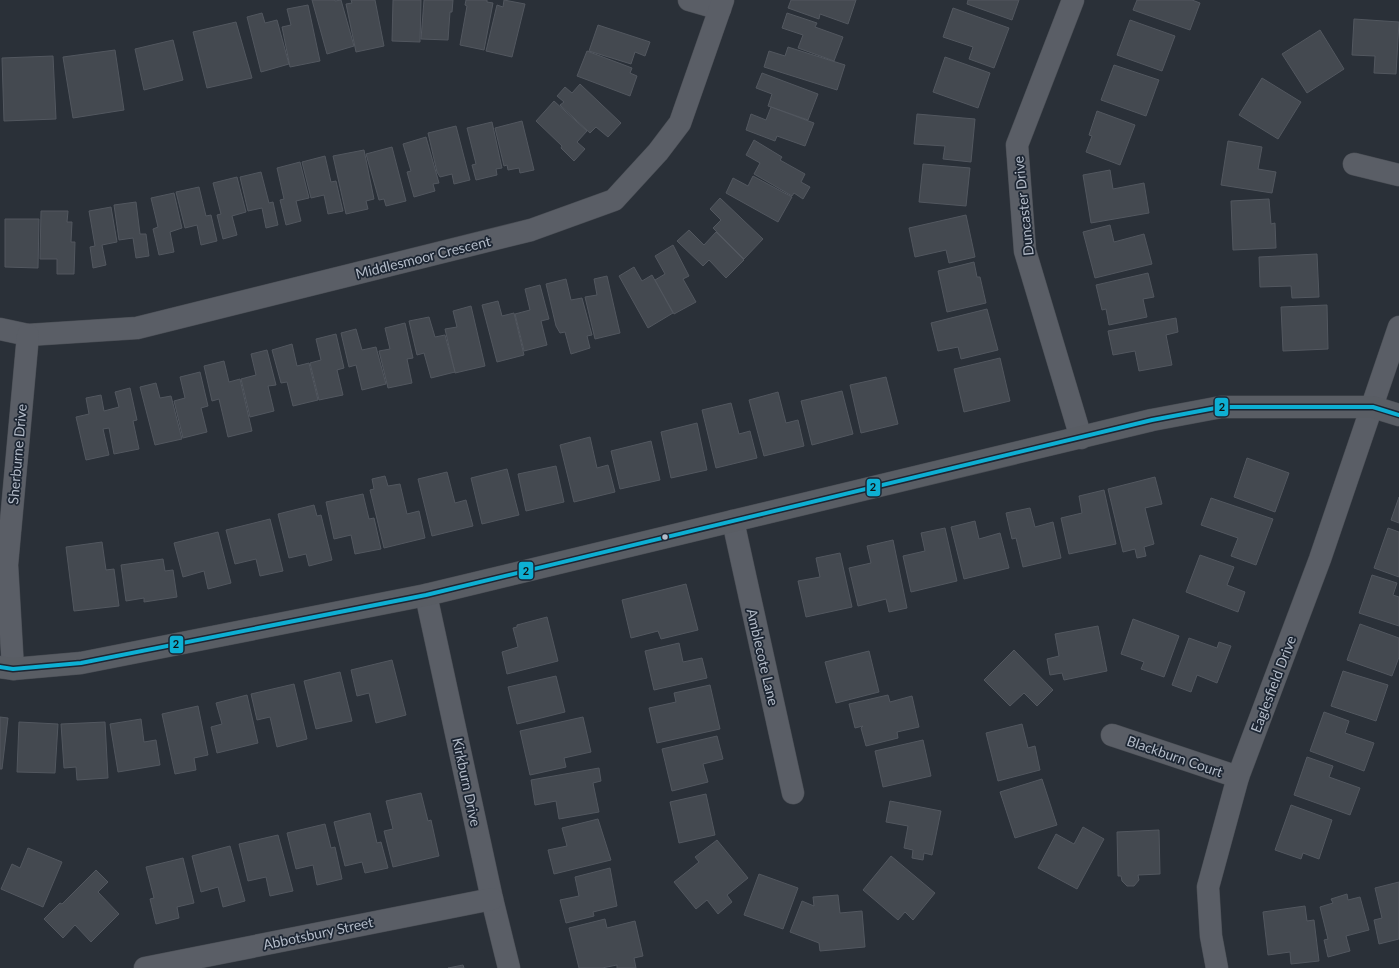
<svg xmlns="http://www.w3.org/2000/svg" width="1399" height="968" font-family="Lato,sans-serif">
  <rect width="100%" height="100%" fill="#2a3038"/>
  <!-- building -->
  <g fill="#444950" stroke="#52575f">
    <polygon points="312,0 335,0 335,1 341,0 354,46 327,54"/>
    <polygon points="351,0 375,0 384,46 356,52 346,4 352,3"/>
    <polygon points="393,0 421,0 420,42 392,41"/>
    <polygon points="424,0 453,0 452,12 450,12 448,40 421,39"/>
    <polygon points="466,0 487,0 487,2 493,3 484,50 460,45 467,6 465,5"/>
    <polygon points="504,0 525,4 512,57 486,51 497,5 503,7"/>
    <polygon points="791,0 856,0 848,24 820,14 819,19 788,8"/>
    <polygon points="968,0 1019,0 1012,20 967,4"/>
    <polygon points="1137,0 1192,0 1200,3 1190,30 1133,10"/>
    <polygon points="308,5 320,61 290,67 282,27 291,25 287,9"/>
    <polygon points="953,8 1009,28 994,68 969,59 973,47 943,37"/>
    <polygon points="262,13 265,23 277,20 289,64 261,72 247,17"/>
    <polygon points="787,13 817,23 815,27 843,37 834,61 798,48 803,35 782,28"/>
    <polygon points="1354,19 1399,22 1396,74 1374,73 1375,56 1352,55"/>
    <polygon points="1130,20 1175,36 1162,71 1117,55"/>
    <polygon points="236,22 252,78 207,88 193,32"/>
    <polygon points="598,25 650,42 645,56 635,52 631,64 589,51"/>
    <polygon points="1320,30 1344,69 1307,93 1282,54"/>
    <polygon points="173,40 183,80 144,90 135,49"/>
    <polygon points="788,47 845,65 837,90 764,67 769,51 785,56"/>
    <polygon points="115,50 124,110 73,118 63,57"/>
    <polygon points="587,51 632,68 630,73 637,76 630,96 577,76"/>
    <polygon points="53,56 56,119 4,121 2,58"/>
    <polygon points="945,57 990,73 978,108 933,92"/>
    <polygon points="1114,65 1159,80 1146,116 1101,100"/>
    <polygon points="762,73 818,94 808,120 768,106 772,94 756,88"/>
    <polygon points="1262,78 1301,102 1278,139 1239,115"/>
    <polygon points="580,84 621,123 608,137 596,127 590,133 560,105 564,102 557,96 565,87 572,93"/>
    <polygon points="554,101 587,131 577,142 585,149 574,161 561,148 562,146 536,121"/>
    <polygon points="771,107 814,123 805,146 777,136 775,141 746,130 751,114 766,120"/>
    <polygon points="1097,111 1135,125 1120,165 1086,152 1092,136 1089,135"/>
    <polygon points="917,114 975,119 971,162 943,159 945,146 914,144"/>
    <polygon points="522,121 534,170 520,173 519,168 508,170 507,165 504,166 495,128"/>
    <polygon points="492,122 502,168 496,169 497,175 476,180 472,165 476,164 467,128"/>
    <polygon points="456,126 470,180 454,184 452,174 440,177 437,172 428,133"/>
    <polygon points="426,137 439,183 433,184 435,191 414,197 407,172 411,171 403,144"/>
    <polygon points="754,140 782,157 780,160 805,174 801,182 810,187 803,199 794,193 792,196 754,174 760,163 746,155"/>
    <polygon points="1228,141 1262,147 1258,169 1276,172 1272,193 1221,185"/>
    <polygon points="392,147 406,201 386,206 384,199 379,200 366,154"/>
    <polygon points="364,150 374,199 366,201 368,209 346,214 333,156"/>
    <polygon points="325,156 331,182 336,181 343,211 328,214 324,195 311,198 302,162"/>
    <polygon points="300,162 309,198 296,201 301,221 286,225 280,200 284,199 277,168"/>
    <polygon points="923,164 970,168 966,206 919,202"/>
    <polygon points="1110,170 1113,189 1144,183 1149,213 1091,223 1083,175"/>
    <polygon points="261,172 269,203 273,202 278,225 266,228 262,208 248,211 240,177"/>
    <polygon points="753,176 792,197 778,222 726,193 733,178 748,186"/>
    <polygon points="237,177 246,212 232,216 237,235 223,239 217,215 221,214 213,183"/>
    <polygon points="199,187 206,216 211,215 217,241 201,245 197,225 185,228 176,192"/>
    <polygon points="174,193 182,228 170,232 174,252 159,255 153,229 158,227 151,198"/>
    <polygon points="720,198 763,239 744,259 713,228 721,220 710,209"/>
    <polygon points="1269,199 1271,224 1275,223 1276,248 1233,250 1231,201"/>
    <polygon points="136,202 140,234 146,234 149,256 136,258 133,238 119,240 114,205"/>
    <polygon points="111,207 117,242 102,245 106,265 93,268 90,247 95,246 89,211"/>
    <polygon points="41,211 68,211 67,222 72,222 71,242 75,242 74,274 57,274 57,259 40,259"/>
    <polygon points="966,215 975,257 949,263 946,250 915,257 909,228"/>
    <polygon points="5,219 39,219 38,268 5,267"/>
    <polygon points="1110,225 1114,242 1144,234 1152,264 1095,278 1083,232"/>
    <polygon points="689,230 704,245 716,232 744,260 726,278 709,260 703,266 677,241"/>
    <polygon points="673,245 689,276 683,279 696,302 674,314 655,280 665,274 655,256"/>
    <polygon points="1317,254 1319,297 1292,298 1291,286 1260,287 1259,257"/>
    <polygon points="974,262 977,277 980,277 986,303 947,312 938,271"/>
    <polygon points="634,267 642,281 652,275 673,313 648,328 619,276"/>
    <polygon points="1148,273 1154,297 1143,299 1147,317 1109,325 1106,309 1102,310 1096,285"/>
    <polygon points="607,276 620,333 595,339 585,297 597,295 594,279"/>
    <polygon points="566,279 571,300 582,298 592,335 587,336 590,348 571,354 565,332 560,333 556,326 546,284"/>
    <polygon points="540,285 549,319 541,321 547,345 524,351 515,314 530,310 525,289"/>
    <polygon points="498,301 502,316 514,313 524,355 497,362 482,305"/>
    <polygon points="1327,305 1328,349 1283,351 1281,307"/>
    <polygon points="471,306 485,366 455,373 445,329 457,327 453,311"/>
    <polygon points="987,309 998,350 961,359 958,347 938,351 931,323"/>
    <polygon points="429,317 435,337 445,335 455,372 431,378 424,353 417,355 409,321"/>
    <polygon points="1176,318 1178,332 1166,335 1172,365 1139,371 1135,351 1113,355 1108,331"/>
    <polygon points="405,323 413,358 407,359 412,383 388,388 379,351 390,349 385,328"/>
    <polygon points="356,329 362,350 376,347 386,384 362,390 356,365 349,367 341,333"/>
    <polygon points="336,334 344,368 337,370 343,395 319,400 310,363 321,360 316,339"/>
    <polygon points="292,344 297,366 309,363 318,400 293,406 287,382 281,383 272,350"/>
    <polygon points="267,350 276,385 268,386 274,411 250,417 241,379 256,375 251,354"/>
    <polygon points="1000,358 1010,401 964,412 954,369"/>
    <polygon points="224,361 229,382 240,379 252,431 228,437 219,399 212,401 204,366"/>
    <polygon points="200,372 208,406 201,408 207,432 183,438 174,401 185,398 180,377"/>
    <polygon points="886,377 898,424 861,433 850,385"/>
    <polygon points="156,383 160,398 171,396 182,439 155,445 140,387"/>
    <polygon points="130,388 137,420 133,421 139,449 114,454 109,428 103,429 109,455 86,460 76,417 89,414 86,398 101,395 104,411 119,407 115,392"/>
    <polygon points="842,391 853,434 812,445 801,401"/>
    <polygon points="778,392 786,423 798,420 804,446 764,456 749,400"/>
    <polygon points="731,403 739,434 750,431 757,458 716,468 702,410"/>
    <polygon points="697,423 707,470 671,478 661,432"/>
    <polygon points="590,437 597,468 608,465 615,492 574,502 560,445"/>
    <polygon points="651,441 660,480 620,489 611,451"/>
    <polygon points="1247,458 1289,473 1275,512 1234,497"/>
    <polygon points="556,466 564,502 526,511 518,474"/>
    <polygon points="507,469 519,515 482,524 471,478"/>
    <polygon points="447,472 455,503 466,500 473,526 432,536 418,479"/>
    <polygon points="385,476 388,486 400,484 407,514 419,511 425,538 384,548 370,490 374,489 372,479"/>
    <polygon points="1155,477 1162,504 1145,508 1154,544 1144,547 1146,556 1137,558 1135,549 1123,552 1108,489"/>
    <polygon points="1104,490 1116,544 1069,554 1061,518 1082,513 1079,496"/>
    <polygon points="363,494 369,519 374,518 381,549 355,554 351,535 334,539 326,502"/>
    <polygon points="1399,497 1399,523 1391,520"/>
    <polygon points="1211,498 1273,519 1256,565 1231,556 1238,538 1201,525"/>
    <polygon points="314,505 317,516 321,515 332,560 309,566 306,554 289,558 278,514"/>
    <polygon points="1030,508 1035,527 1053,522 1061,558 1023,567 1016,538 1012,539 1006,513"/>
    <polygon points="270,519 283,571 260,576 256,559 235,564 226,530"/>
    <polygon points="975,521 979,539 1000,533 1009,568 964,579 951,527"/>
    <polygon points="945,528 957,581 911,592 903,556 925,551 921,533"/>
    <polygon points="1388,528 1399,532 1399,577 1374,568"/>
    <polygon points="218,532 231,583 208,589 204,571 183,577 174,543"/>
    <polygon points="893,540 907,608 889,612 886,599 858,606 849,568 871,563 867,546"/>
    <polygon points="102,542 106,570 114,569 119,606 74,611 66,547"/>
    <polygon points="840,553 852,607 806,617 798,581 820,577 816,558"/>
    <polygon points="1200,555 1234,567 1227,585 1245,592 1238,612 1186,592"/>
    <polygon points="163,559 165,571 173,570 177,597 144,602 144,598 126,601 121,565"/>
    <polygon points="1372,575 1397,583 1393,595 1399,597 1399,626 1359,613"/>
    <polygon points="686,584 698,630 661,639 658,631 631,638 622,600"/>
    <polygon points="547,617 558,661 507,674 502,652 518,647 513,628 517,627 517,625"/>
    <polygon points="1133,619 1179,636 1164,677 1141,669 1144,662 1121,654"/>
    <polygon points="1360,624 1399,638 1399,657 1392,676 1347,660"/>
    <polygon points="1098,626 1107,671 1064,680 1062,673 1050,675 1047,659 1059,656 1055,634"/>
    <polygon points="1189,638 1217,648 1219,642 1231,646 1217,683 1197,675 1191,692 1172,685"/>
    <polygon points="679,643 683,662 702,658 707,678 654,690 645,651"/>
    <polygon points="1014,650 1053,690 1037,706 1024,693 1010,706 984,680"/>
    <polygon points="869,651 879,692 836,703 825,662"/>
    <polygon points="392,660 406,715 376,723 369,693 357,696 351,670"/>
    <polygon points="1343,671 1388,685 1376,721 1331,706"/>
    <polygon points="340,672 352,721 316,729 304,681"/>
    <polygon points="556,676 565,712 517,724 508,687"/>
    <polygon points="294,684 307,739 277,747 270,717 257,720 251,694"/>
    <polygon points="710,685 720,729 657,743 649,708 676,702 674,693"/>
    <polygon points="247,695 258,743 217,753 211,727 222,724 216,703"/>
    <polygon points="888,695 890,702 912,696 919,727 897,732 898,738 866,746 861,728 863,726 855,728 849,704"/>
    <polygon points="198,706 208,755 194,758 196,770 175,774 162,714"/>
    <polygon points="1324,712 1349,721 1345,733 1374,743 1364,771 1310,751"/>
    <polygon points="0,717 8,718 2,769 0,769"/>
    <polygon points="583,717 591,752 564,758 566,767 530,775 520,731"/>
    <polygon points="141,719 144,742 156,740 160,765 118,772 110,724"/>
    <polygon points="19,722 58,724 55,773 17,772"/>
    <polygon points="105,722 108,778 77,780 76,767 64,768 61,724"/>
    <polygon points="1022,724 1028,748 1035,746 1040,770 998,781 986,733"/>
    <polygon points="717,736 723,759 703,764 708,782 672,791 662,749"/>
    <polygon points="923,740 931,776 883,787 875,751"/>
    <polygon points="1307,757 1333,766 1329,777 1360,788 1350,815 1294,795"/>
    <polygon points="599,768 601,781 593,783 599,812 559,819 556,801 535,805 531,780"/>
    <polygon points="1042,779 1057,825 1015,838 1000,792"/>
    <polygon points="421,793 428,821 431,820 439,856 393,867 384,831 393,829 386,801"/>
    <polygon points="706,794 715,835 679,843 670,802"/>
    <polygon points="890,801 941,811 932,855 924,853 923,860 912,858 913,850 904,848 908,826 886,822"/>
    <polygon points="1291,805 1332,820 1319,859 1303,853 1301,859 1275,850"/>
    <polygon points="370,813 377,843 381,842 388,868 365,873 362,862 345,866 334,822"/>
    <polygon points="598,819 611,860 554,874 548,850 567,846 562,828"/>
    <polygon points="325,824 331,848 335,847 342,879 317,885 313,865 296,869 287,833"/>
    <polygon points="1083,827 1104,839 1077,889 1038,868 1056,834 1074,844"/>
    <polygon points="1159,830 1160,874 1138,875 1139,880 1134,886 1127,886 1122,881 1121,876 1118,876 1117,832"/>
    <polygon points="278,835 293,891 270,896 266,877 248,881 239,844"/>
    <polygon points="717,840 748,878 727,895 732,902 718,914 707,900 696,909 674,882 699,862 695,857"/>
    <polygon points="230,846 245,901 223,907 218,887 201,892 192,856"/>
    <polygon points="28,848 62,862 43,907 1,889 12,864 20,868"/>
    <polygon points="891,856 935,893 913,920 905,912 898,920 863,890"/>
    <polygon points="183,858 194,903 177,907 179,918 156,924 150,899 154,898 146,867"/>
    <polygon points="610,868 617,906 593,912 594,916 566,923 560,900 579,896 575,877"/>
    <polygon points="96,870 108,882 98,892 119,914 91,942 75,925 63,938 44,919 60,903 62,904"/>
    <polygon points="759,874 798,888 783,929 744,915"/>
    <polygon points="1399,882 1399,939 1379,944 1374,920 1382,918 1375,888"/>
    <polygon points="1347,894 1348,900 1360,897 1369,930 1346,936 1350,951 1328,957 1324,940 1328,939 1320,907 1333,903 1331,899"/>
    <polygon points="838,895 840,913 862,911 865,947 820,951 819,943 790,932 802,901 814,906 813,897"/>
    <polygon points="1305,906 1307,921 1314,920 1319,961 1291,964 1290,952 1268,955 1263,912"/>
    <polygon points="605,919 607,928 635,921 643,956 634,958 636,968 617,968 617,965 602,968 579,968 569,928"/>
    <polygon points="463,965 464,968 448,968"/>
  </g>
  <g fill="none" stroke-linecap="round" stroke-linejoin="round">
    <!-- street casing -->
    <g stroke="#484c53" stroke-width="23">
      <g id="street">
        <polyline points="689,0 720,9"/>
        <polyline points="1073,0 1017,145 1025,251 1081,438"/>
        <polyline points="1354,164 1399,175"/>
        <polyline points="0,329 28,335 137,328 531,230 614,200 658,152 680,123 723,0"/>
        <polyline points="733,521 793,793"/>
        <polyline points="426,595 492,899 509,968"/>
        <polyline points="13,669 7,565 28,335"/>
        <polyline points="1112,735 1238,777"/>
        <polyline points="145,968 492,899"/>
        <polyline points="1217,968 1211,936 1208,887 1238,777 1320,559 1399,327"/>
      </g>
    </g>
    <!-- secondary casing -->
    <g stroke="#484c53" stroke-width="23">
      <polyline id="secondary" points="0,667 13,669 81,663 426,595 1152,420 1221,407 1373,407 1399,415"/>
    </g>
    <!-- street -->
    <use href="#street" stroke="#5a5e66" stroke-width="22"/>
    <!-- secondary -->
    <use href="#secondary" stroke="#595d64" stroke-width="22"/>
    <!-- bus-1 casing -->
    <g stroke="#1d2633" stroke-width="7">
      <polyline id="bus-1" points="0,667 13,669 81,663 426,595 1152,420 1221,407 1373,407 1399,415"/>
    </g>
    <!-- bus-1 -->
    <use href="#bus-1" stroke="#0dafd3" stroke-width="4"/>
  </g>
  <!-- markers -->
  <circle fill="#b4bcc9" stroke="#1d2633" stroke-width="1.5" cx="665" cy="537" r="3.5"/>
  <g text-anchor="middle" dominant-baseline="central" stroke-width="3.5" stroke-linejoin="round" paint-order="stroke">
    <!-- street labels -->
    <g font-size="14" fill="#b4bcc9" stroke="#1d2633">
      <text transform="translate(1023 206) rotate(-96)">Duncaster Drive</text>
      <text transform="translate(423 257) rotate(-14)">Middlesmoor Crescent</text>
      <text transform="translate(17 454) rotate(-85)">Sherburne Drive</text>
      <text transform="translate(763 657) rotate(77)">Amblecote Lane</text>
      <text transform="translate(1273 684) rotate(-69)">Eaglesfield Drive</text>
      <text transform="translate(1175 756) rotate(19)">Blackburn Court</text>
      <text transform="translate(467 782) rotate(78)">Kirkburn Drive</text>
      <text transform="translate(318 933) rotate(-12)">Abbotsbury Street</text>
    </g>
  </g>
  <g stroke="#1d2633" stroke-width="1.5">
    <rect x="1214" y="397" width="15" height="20" rx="4" fill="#0dafd3"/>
    <rect x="866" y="478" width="15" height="19" rx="4" fill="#0dafd3"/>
    <rect x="518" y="561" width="16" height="19" rx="4" fill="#0dafd3"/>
    <rect x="169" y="635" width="15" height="19" rx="4" fill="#0dafd3"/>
  </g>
  <g font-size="11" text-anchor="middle" font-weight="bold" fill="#111">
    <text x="1222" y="411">2</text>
    <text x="873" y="491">2</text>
    <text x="526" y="575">2</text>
    <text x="176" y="648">2</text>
  </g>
</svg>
